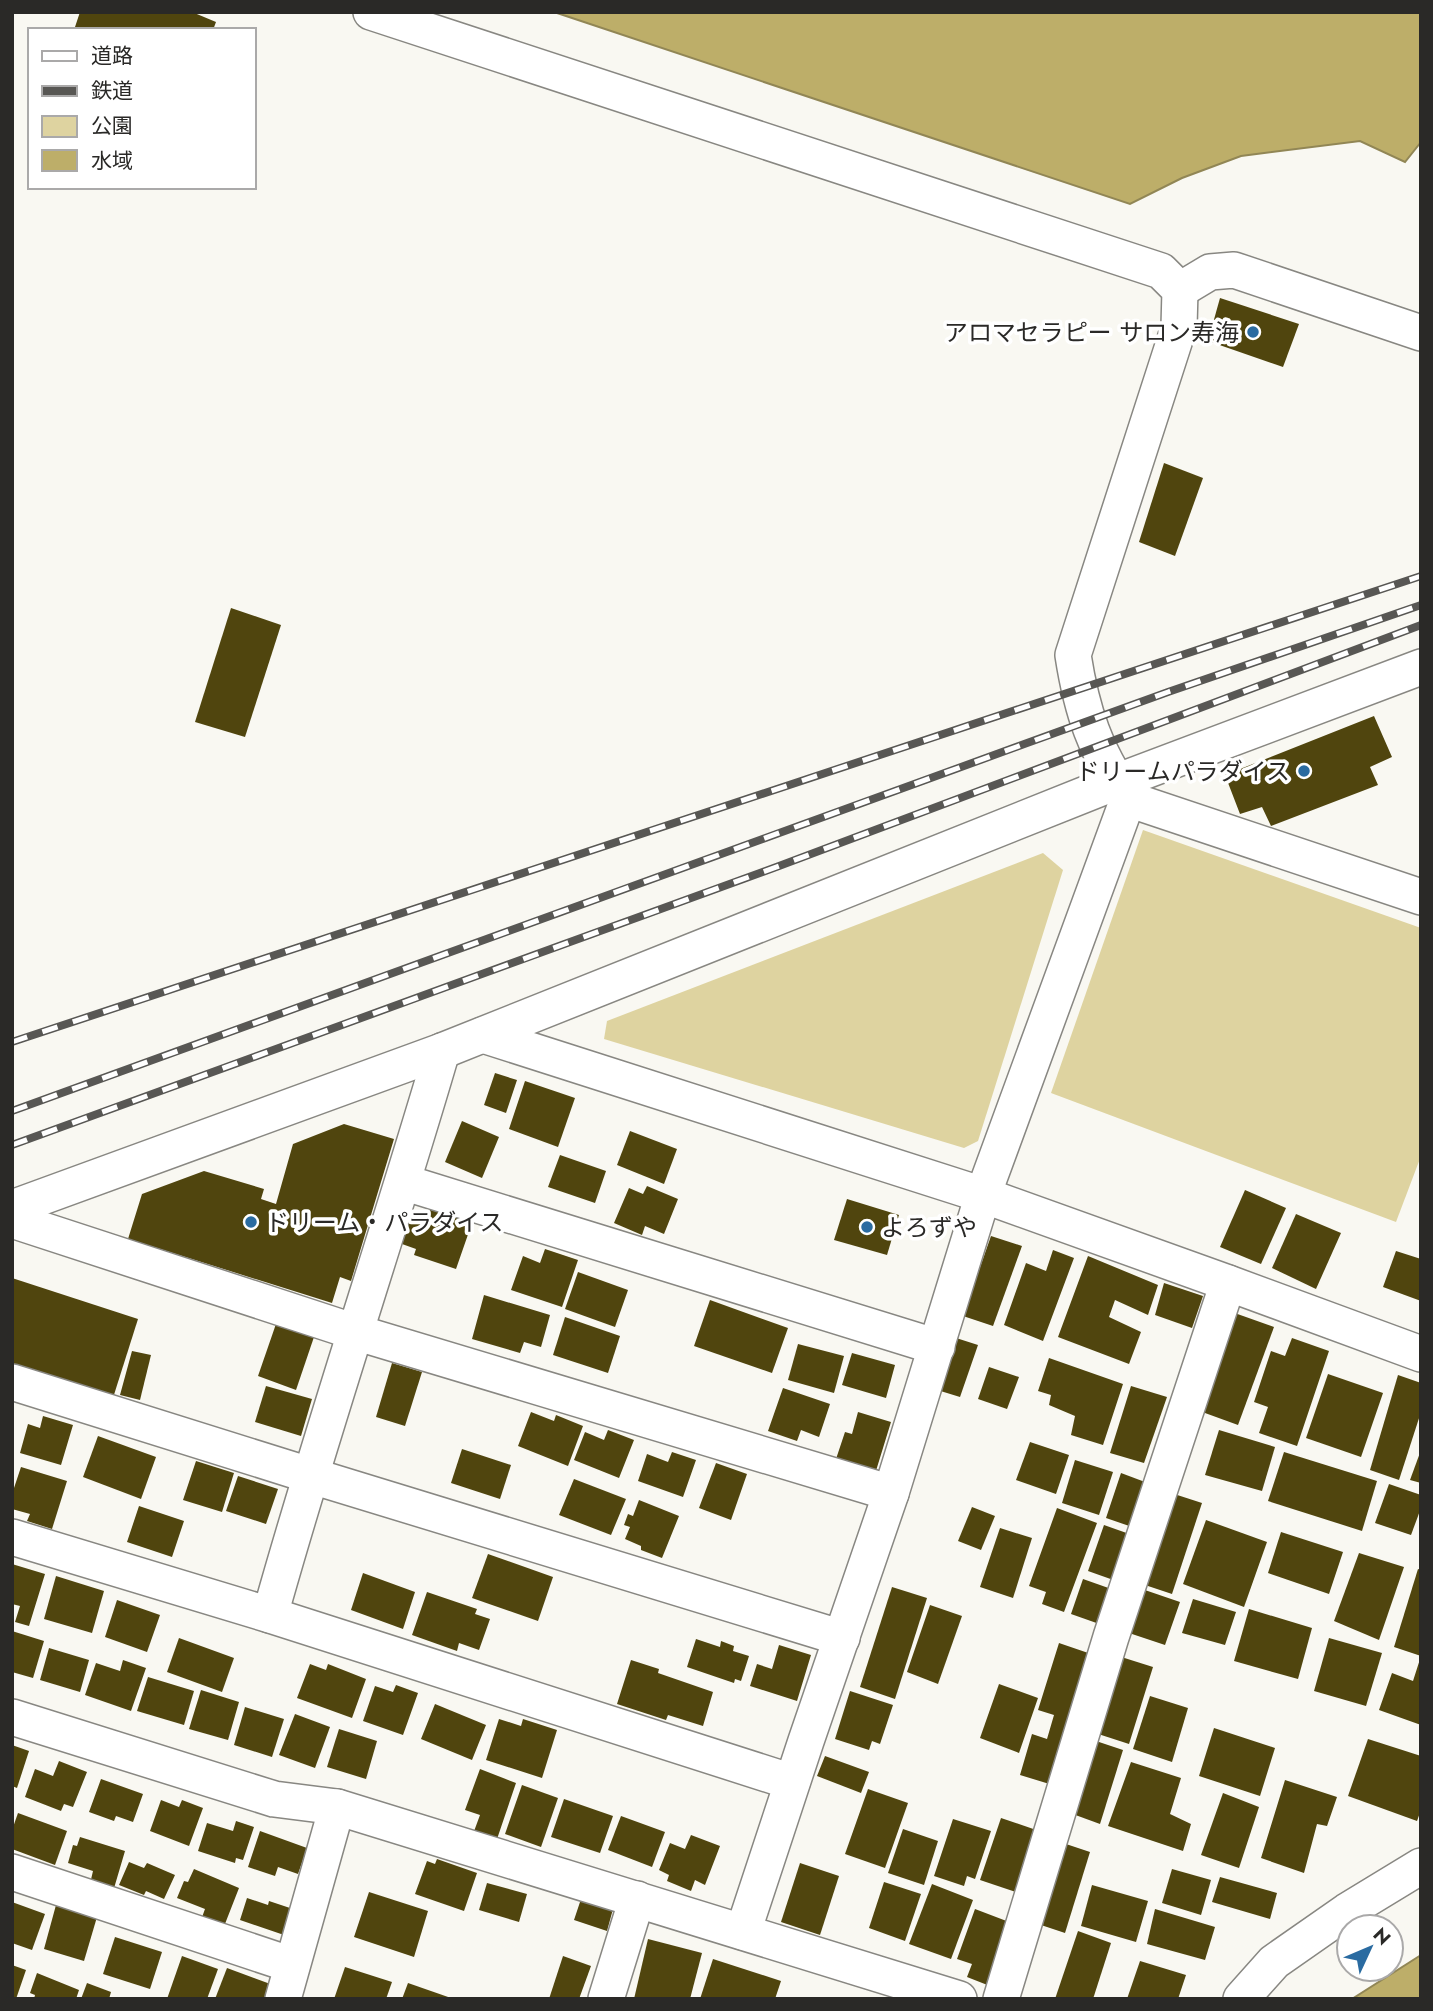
<svg xmlns="http://www.w3.org/2000/svg" width="1433" height="2011" font-family="Jost,'Noto Sans JP',sans-serif">
  <rect width="100%" height="100%" fill="#f9f8f2"/>
  <!-- green -->
  <g fill="#ded3a0">
    <polygon points="1143,830 1421,928 1421,1156 1396,1222 1051,1093"/>
    <polygon points="1043,853 1063,870 978,1141 964,1148 604,1039 607,1021"/>
  </g>
  <!-- water -->
  <g fill="#bdae69" stroke="#918655" stroke-width="2">
    <polygon points="554,12 1421,12 1421,142 1405,162 1360,141 1241,156 1182,178 1130,204"/>
    <polygon points="1421,1955 1421,1999 1352,1999"/>
  </g>
  <!-- building -->
  <g fill="#50450e">
    <polygon points="80,12 192,12 216,22 213,30 74,30"/>
    <polygon points="1220,298 1299,324 1283,367 1208,341"/>
    <polygon points="1164,463 1203,478 1175,556 1139,542"/>
    <polygon points="231,608 281,625 245,737 195,722"/>
    <polygon points="1374,716 1392,757 1370,767 1378,785 1271,826 1262,807 1240,814 1225,775"/>
    <polygon points="495,1073 517,1080 506,1113 484,1105"/>
    <polygon points="525,1081 575,1098 558,1147 509,1129"/>
    <polygon points="462,1121 499,1137 482,1178 445,1162"/>
    <polygon points="344,1124 394,1139 351,1281 340,1277 332,1303 128,1239 142,1194 204,1171 264,1189 261,1199 276,1204 293,1144"/>
    <polygon points="630,1131 677,1149 664,1184 617,1165"/>
    <polygon points="560,1155 606,1171 595,1203 548,1187"/>
    <polygon points="647,1186 678,1199 664,1234 645,1226 642,1235 614,1223 629,1188 643,1194"/>
    <polygon points="1245,1190 1286,1208 1261,1264 1220,1247"/>
    <polygon points="847,1199 899,1215 887,1255 834,1240"/>
    <polygon points="428,1209 472,1223 456,1269 414,1255 416,1249 402,1244 409,1221 423,1225"/>
    <polygon points="1296,1214 1341,1233 1316,1289 1272,1268"/>
    <polygon points="991,1236 1022,1246 993,1326 963,1316"/>
    <polygon points="545,1249 578,1260 562,1307 511,1290 523,1256 540,1263"/>
    <polygon points="1053,1250 1074,1258 1043,1341 1004,1325 1026,1263 1046,1271"/>
    <polygon points="1396,1251 1421,1259 1421,1301 1383,1287"/>
    <polygon points="1088,1256 1158,1285 1148,1315 1115,1300 1109,1317 1141,1332 1129,1364 1058,1337"/>
    <polygon points="578,1272 628,1290 615,1327 565,1309"/>
    <polygon points="12,1278 138,1319 112,1401 12,1368"/>
    <polygon points="1164,1283 1203,1296 1192,1328 1155,1315"/>
    <polygon points="484,1295 550,1315 541,1347 524,1342 520,1353 472,1339"/>
    <polygon points="710,1300 788,1328 772,1373 694,1346"/>
    <polygon points="1229,1311 1274,1327 1238,1425 1194,1409"/>
    <polygon points="565,1317 620,1336 608,1373 553,1355"/>
    <polygon points="277,1321 315,1334 296,1390 258,1376"/>
    <polygon points="953,1337 978,1345 960,1397 934,1389"/>
    <polygon points="1292,1338 1329,1351 1297,1446 1259,1433 1268,1407 1254,1402 1271,1351 1285,1356"/>
    <polygon points="798,1344 844,1356 834,1393 788,1380"/>
    <polygon points="132,1351 151,1355 140,1400 120,1395"/>
    <polygon points="852,1353 895,1365 886,1398 842,1385"/>
    <polygon points="1049,1358 1123,1384 1103,1445 1071,1435 1075,1416 1049,1405 1051,1395 1038,1391"/>
    <polygon points="392,1363 422,1372 405,1426 376,1417"/>
    <polygon points="989,1367 1019,1377 1007,1409 978,1399"/>
    <polygon points="1328,1374 1383,1393 1361,1457 1306,1438"/>
    <polygon points="1398,1375 1421,1383 1421,1412 1399,1480 1370,1470"/>
    <polygon points="266,1386 312,1399 301,1436 255,1422"/>
    <polygon points="1131,1386 1167,1397 1144,1463 1110,1453"/>
    <polygon points="783,1388 830,1404 819,1437 801,1430 797,1441 768,1431"/>
    <polygon points="531,1412 554,1421 556,1415 583,1426 568,1466 518,1446"/>
    <polygon points="858,1412 891,1422 875,1474 835,1462 845,1432 852,1434"/>
    <polygon points="43,1416 73,1425 61,1465 20,1453 28,1424 40,1428"/>
    <polygon points="608,1430 634,1440 619,1478 574,1460 585,1432 604,1440"/>
    <polygon points="1219,1430 1275,1447 1262,1491 1205,1475"/>
    <polygon points="98,1436 156,1457 141,1499 83,1477"/>
    <polygon points="1030,1442 1069,1455 1056,1494 1016,1480"/>
    <polygon points="462,1449 511,1465 500,1499 451,1483"/>
    <polygon points="1421,1450 1421,1483 1410,1480"/>
    <polygon points="672,1452 696,1460 683,1497 638,1481 647,1454 668,1462"/>
    <polygon points="1284,1452 1377,1481 1362,1531 1268,1501"/>
    <polygon points="1075,1460 1113,1472 1099,1515 1062,1503"/>
    <polygon points="196,1461 234,1473 222,1512 183,1500"/>
    <polygon points="716,1463 747,1474 731,1520 699,1508"/>
    <polygon points="21,1467 67,1481 52,1529 27,1521 30,1514 12,1509 12,1494"/>
    <polygon points="1121,1473 1153,1485 1138,1529 1106,1518"/>
    <polygon points="238,1476 278,1489 266,1524 226,1511"/>
    <polygon points="574,1479 626,1499 611,1535 559,1515"/>
    <polygon points="1389,1484 1421,1495 1421,1508 1411,1535 1375,1523"/>
    <polygon points="1168,1492 1202,1503 1172,1594 1136,1582"/>
    <polygon points="639,1500 679,1516 662,1558 641,1550 641,1546 625,1539 630,1527 624,1525 628,1514 633,1516"/>
    <polygon points="139,1506 184,1521 172,1557 127,1542"/>
    <polygon points="972,1507 995,1516 981,1550 958,1541"/>
    <polygon points="1057,1508 1097,1523 1064,1612 1042,1604 1046,1592 1029,1586"/>
    <polygon points="1206,1520 1267,1542 1244,1607 1183,1584"/>
    <polygon points="1104,1525 1135,1536 1119,1582 1088,1571"/>
    <polygon points="1000,1528 1032,1538 1013,1598 980,1587"/>
    <polygon points="1281,1532 1343,1552 1329,1594 1268,1573"/>
    <polygon points="1359,1553 1404,1567 1379,1640 1334,1621"/>
    <polygon points="488,1554 553,1577 538,1621 472,1598"/>
    <polygon points="12,1564 45,1574 29,1626 15,1622 20,1606 12,1604"/>
    <polygon points="1418,1569 1421,1570 1421,1656 1394,1647"/>
    <polygon points="363,1573 415,1592 403,1629 351,1610"/>
    <polygon points="56,1576 104,1591 92,1633 44,1619"/>
    <polygon points="1083,1579 1117,1591 1105,1626 1071,1614"/>
    <polygon points="892,1587 927,1598 895,1699 860,1687"/>
    <polygon points="1136,1587 1180,1602 1165,1645 1123,1631"/>
    <polygon points="427,1592 477,1609 475,1614 490,1619 479,1650 459,1643 457,1651 412,1635"/>
    <polygon points="1193,1599 1236,1612 1225,1645 1182,1633"/>
    <polygon points="117,1600 160,1615 147,1652 105,1637"/>
    <polygon points="930,1605 962,1616 938,1684 907,1672"/>
    <polygon points="1249,1609 1312,1628 1298,1679 1234,1661"/>
    <polygon points="12,1631 44,1641 33,1678 12,1672"/>
    <polygon points="179,1638 234,1658 222,1692 167,1672"/>
    <polygon points="1329,1638 1382,1653 1366,1706 1314,1691"/>
    <polygon points="696,1639 720,1647 721,1641 734,1646 733,1651 749,1656 741,1681 735,1679 734,1683 687,1667"/>
    <polygon points="1059,1643 1097,1656 1056,1786 1020,1775 1032,1734 1047,1739 1054,1715 1038,1710"/>
    <polygon points="779,1645 811,1655 797,1701 750,1686 757,1664 772,1669"/>
    <polygon points="49,1648 89,1660 80,1692 40,1680"/>
    <polygon points="1115,1655 1153,1667 1129,1744 1089,1731"/>
    <polygon points="1421,1656 1421,1725 1379,1710 1392,1673 1413,1681"/>
    <polygon points="123,1660 146,1668 131,1711 85,1695 96,1663 120,1671"/>
    <polygon points="631,1660 659,1669 658,1673 713,1692 703,1726 668,1715 666,1720 617,1704"/>
    <polygon points="310,1664 326,1670 328,1664 366,1679 352,1718 297,1698"/>
    <polygon points="148,1677 194,1691 184,1725 137,1711"/>
    <polygon points="999,1684 1038,1698 1019,1753 980,1738"/>
    <polygon points="396,1685 418,1693 403,1735 363,1721 375,1686 393,1692"/>
    <polygon points="201,1690 239,1702 228,1740 189,1729"/>
    <polygon points="850,1691 893,1705 880,1744 872,1741 869,1750 835,1739"/>
    <polygon points="1150,1696 1188,1708 1172,1762 1133,1749"/>
    <polygon points="435,1704 486,1725 472,1760 421,1739"/>
    <polygon points="245,1707 284,1719 272,1757 234,1745"/>
    <polygon points="295,1714 330,1727 315,1768 279,1755"/>
    <polygon points="499,1719 521,1726 523,1719 557,1730 542,1778 486,1760"/>
    <polygon points="1214,1728 1275,1748 1260,1796 1199,1776"/>
    <polygon points="339,1729 377,1741 366,1779 327,1767"/>
    <polygon points="1084,1737 1123,1750 1100,1824 1059,1809"/>
    <polygon points="1368,1739 1421,1756 1421,1810 1417,1821 1348,1796"/>
    <polygon points="12,1745 29,1751 17,1788 12,1786"/>
    <polygon points="825,1756 869,1772 861,1793 817,1776"/>
    <polygon points="59,1761 87,1772 73,1807 64,1804 61,1811 25,1797 35,1769 53,1776"/>
    <polygon points="1131,1762 1181,1778 1170,1814 1191,1824 1183,1851 1108,1826"/>
    <polygon points="480,1769 516,1783 496,1842 473,1834 480,1815 465,1810"/>
    <polygon points="101,1779 143,1794 133,1822 116,1816 114,1821 89,1812"/>
    <polygon points="1285,1780 1337,1797 1327,1826 1317,1824 1304,1873 1261,1858"/>
    <polygon points="522,1785 558,1798 541,1847 505,1834"/>
    <polygon points="868,1789 908,1803 885,1868 845,1854"/>
    <polygon points="1223,1793 1259,1807 1239,1868 1201,1855"/>
    <polygon points="564,1799 613,1816 600,1853 551,1837"/>
    <polygon points="161,1800 179,1807 182,1800 203,1808 189,1846 150,1831"/>
    <polygon points="18,1813 67,1831 55,1865 12,1849 12,1830"/>
    <polygon points="621,1816 665,1832 652,1867 608,1850"/>
    <polygon points="1001,1818 1042,1832 1022,1894 980,1880"/>
    <polygon points="953,1819 991,1831 975,1879 967,1876 964,1886 934,1876"/>
    <polygon points="236,1821 254,1827 243,1860 236,1858 235,1863 198,1851 207,1823 233,1831"/>
    <polygon points="903,1829 938,1841 924,1885 888,1873"/>
    <polygon points="260,1831 307,1848 298,1874 278,1867 275,1876 248,1867"/>
    <polygon points="691,1835 720,1846 705,1885 695,1880 691,1891 667,1881 669,1875 659,1870 670,1843 685,1849"/>
    <polygon points="80,1837 125,1851 112,1895 89,1888 93,1871 68,1863 73,1845 77,1846"/>
    <polygon points="1057,1841 1090,1852 1065,1933 1032,1922"/>
    <polygon points="437,1859 477,1873 464,1911 415,1894 427,1861 435,1864"/>
    <polygon points="129,1862 144,1868 147,1863 175,1875 164,1899 146,1891 144,1895 119,1885"/>
    <polygon points="800,1863 839,1876 820,1935 781,1922"/>
    <polygon points="194,1869 239,1888 223,1929 201,1920 205,1909 177,1898 184,1881 188,1882"/>
    <polygon points="1172,1869 1211,1880 1201,1915 1162,1903"/>
    <polygon points="1220,1877 1277,1893 1270,1919 1212,1902"/>
    <polygon points="884,1882 921,1894 905,1941 869,1928"/>
    <polygon points="487,1883 527,1894 519,1922 479,1910"/>
    <polygon points="932,1884 973,1900 951,1959 909,1944"/>
    <polygon points="1092,1885 1148,1901 1136,1942 1081,1926"/>
    <polygon points="369,1892 428,1911 414,1957 354,1937"/>
    <polygon points="247,1898 268,1905 269,1901 293,1909 284,1935 240,1920"/>
    <polygon points="581,1899 613,1909 607,1931 574,1920"/>
    <polygon points="12,1902 45,1914 32,1950 12,1943"/>
    <polygon points="56,1905 97,1917 84,1961 44,1949"/>
    <polygon points="975,1909 1017,1925 995,1988 967,1977 972,1964 957,1959"/>
    <polygon points="1155,1909 1215,1927 1205,1960 1147,1944"/>
    <polygon points="1078,1931 1111,1943 1093,1999 1055,1999"/>
    <polygon points="115,1937 162,1952 150,1989 103,1974"/>
    <polygon points="648,1939 702,1953 690,1999 634,1999"/>
    <polygon points="182,1956 218,1969 207,1999 167,1999"/>
    <polygon points="563,1956 591,1966 579,1999 549,1999"/>
    <polygon points="713,1959 781,1981 775,1999 700,1999"/>
    <polygon points="1140,1961 1186,1975 1178,1999 1127,1999"/>
    <polygon points="12,1965 26,1970 16,1999 12,1999"/>
    <polygon points="345,1967 392,1982 386,1999 334,1999"/>
    <polygon points="227,1968 273,1985 268,1999 215,1999"/>
    <polygon points="37,1973 79,1990 76,1999 34,1999 35,1995 30,1993"/>
    <polygon points="87,1983 111,1992 109,1999 81,1999"/>
    <polygon points="408,1983 451,1998 451,1999 402,1999"/>
  </g>
  <g fill="none" stroke-linecap="round" stroke-linejoin="round">
    <!-- minor casing -->
    <g stroke="#888782" stroke-width="38">
      <g id="minor">
        <path d="M371 12 1161 271 1180 290 1179 327 1073 655C1082 713 1095 750 1128 799L1421 897"/>
        <polyline points="1180,290 1210,272 1234,270 1421,333"/>
        <polyline points="483,1035 983,1195 1228,1283 1421,1354"/>
        <polyline points="403,1182 937,1347"/>
        <polyline points="12,1208 442,1051 1116,782 1421,667"/>
        <polyline points="12,1220 355,1332 891,1493"/>
        <polyline points="12,1382 309,1475 842,1638"/>
        <polyline points="12,1537 270,1615 792,1782"/>
        <path d="M270 1615C323 1425 387 1239 442 1051"/>
        <polyline points="12,1717 274,1799 337,1807 959,1999"/>
        <polyline points="12,1872 292,1965"/>
        <polyline points="743,1932 806,1741 891,1493 983,1195 1128,799"/>
        <polyline points="283,1999 337,1807"/>
        <polyline points="606,1999 637,1899"/>
        <polyline points="1001,1999 1111,1637 1228,1283"/>
        <polyline points="1241,1999 1274,1962 1347,1911 1421,1866"/>
      </g>
    </g>
    <!-- minor -->
    <use href="#minor" stroke="#fff" stroke-width="35"/>
    <!-- rail casing -->
    <g stroke="#585754" stroke-width="8">
      <g id="rail">
        <polyline points="12,1042 1421,576"/>
        <polyline points="12,1111 1168,692 1421,605"/>
        <polyline points="12,1145 779,866 1421,625"/>
      </g>
    </g>
    <!-- rail -->
    <use href="#rail" stroke="#fff" stroke-width="5" stroke-dasharray="16" stroke-linecap="butt"/>
  </g>
  <!-- markers -->
  <g fill="#2a6ba1" stroke="#fff" stroke-width="2.5">
    <circle cx="1253" cy="332" r="7"/>
    <circle cx="1304" cy="771" r="7"/>
    <circle cx="251" cy="1222" r="7"/>
    <circle cx="867" cy="1227" r="7"/>
  </g>
  <g text-anchor="middle" dominant-baseline="central" stroke-width="7" stroke-linejoin="round" paint-order="stroke">
    <!-- poi labels -->
    <g font-size="24" fill="#2a2927" stroke="#fff" text-anchor="end">
      <text x="1239" y="332">アロマセラピー サロン寿海</text>
      <text x="1290" y="771">ドリームパラダイス</text>
      <text x="265" y="1222" text-anchor="start">ドリーム・パラダイス</text>
      <text x="881" y="1227" text-anchor="start">よろずや</text>
    </g>
  </g>
  <!-- border -->
  <rect width="1433" height="2011" fill="none" stroke="#2a2927" stroke-width="28"/>
  <!-- legend -->
  <rect x="28" y="28" width="228" height="161" fill="#ffffff" stroke="#aaa9a9" stroke-width="2"/>
  <rect x="42" y="51" width="35" height="10" fill="#ffffff" stroke="#aaa9a9" stroke-width="2"/>
  <text x="91" y="63" font-size="21" fill="#2a2927">道路</text>
  <rect x="42" y="86" width="35" height="10" fill="#585754" stroke="#aaa9a9" stroke-width="2"/>
  <text x="91" y="98" font-size="21" fill="#2a2927">鉄道</text>
  <rect x="42" y="116" width="35" height="21" fill="#ded3a0" stroke="#aaa9a9" stroke-width="2"/>
  <text x="91" y="133" font-size="21" fill="#2a2927">公園</text>
  <rect x="42" y="150" width="35" height="21" fill="#bdae69" stroke="#aaa9a9" stroke-width="2"/>
  <text x="91" y="168" font-size="21" fill="#2a2927">水域</text>
  <!-- north arrow -->
  <g transform="translate(1370 1948) rotate(46)"><circle r="33" fill="#ffffff" stroke="#aaa9a9" stroke-width="2"/>
  <path d="M0-5L12 26L0 18L-12 26Z" fill="#2a6ba1"/>
  <text y="-10" font-size="19" font-weight="bold" text-anchor="middle" fill="#2a2927">N</text>
  </g>
</svg>
